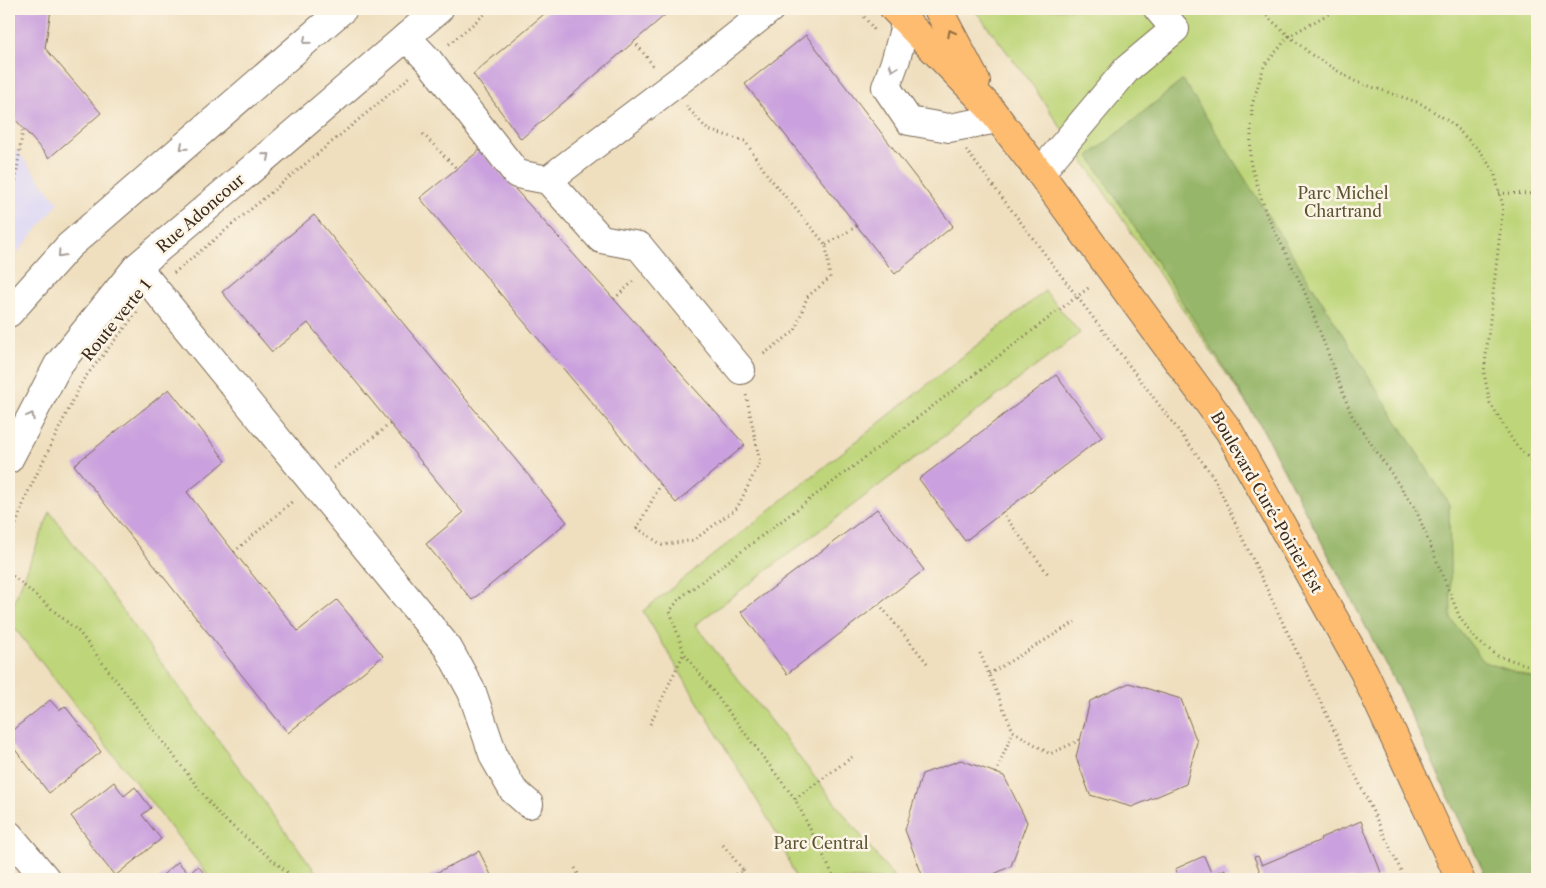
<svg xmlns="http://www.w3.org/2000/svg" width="1546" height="888" font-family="'Libre Caslon Text',serif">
  <rect width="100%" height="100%" fill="#fcf5e5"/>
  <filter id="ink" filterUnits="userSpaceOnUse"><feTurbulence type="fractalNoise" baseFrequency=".02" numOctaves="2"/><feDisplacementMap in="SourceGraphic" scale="10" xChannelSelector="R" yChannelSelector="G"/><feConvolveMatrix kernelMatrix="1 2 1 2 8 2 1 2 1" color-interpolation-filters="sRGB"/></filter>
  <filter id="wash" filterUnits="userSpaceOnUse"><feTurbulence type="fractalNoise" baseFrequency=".0096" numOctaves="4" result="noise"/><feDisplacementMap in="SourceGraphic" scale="20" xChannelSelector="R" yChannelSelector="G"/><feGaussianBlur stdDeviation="1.12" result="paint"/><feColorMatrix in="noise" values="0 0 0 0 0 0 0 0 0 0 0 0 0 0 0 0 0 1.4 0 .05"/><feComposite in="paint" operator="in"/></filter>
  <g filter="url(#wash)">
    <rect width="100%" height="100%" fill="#efdfbf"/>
    <!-- built -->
    <polygon fill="#dbd6f7" points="9,141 59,203 9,263"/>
    <!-- green -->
    <g fill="#bed579" stroke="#7c804c">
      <polygon points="974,9 1537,9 1537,879 1487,879 1401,694 1260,424 1033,86"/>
      <polygon points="1045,291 1080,333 695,625 895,879 796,879 779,837 643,611"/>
      <polygon points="50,512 321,879 211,879 9,621 9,615"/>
    </g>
    <!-- forest -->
    <polygon fill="#96b669" stroke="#687044" points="1183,80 1449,504 1451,619 1484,662 1537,679 1537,879 1487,879 1401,694 1260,424 1089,156"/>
    <g id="blocks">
      <!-- building -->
      <g fill="#caa1de">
        <polygon points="9,9 53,9 51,10 45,48 101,113 49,158 9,112"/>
        <polygon points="550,9 672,9 521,139 473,74"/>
        <polygon points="806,35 953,226 895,274 745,84"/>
        <polygon points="480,150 745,445 676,503 420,198"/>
        <polygon points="314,215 567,522 472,600 426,544 463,513 308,323 272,352 222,292"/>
        <polygon points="1056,375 1102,437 965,541 919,479"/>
        <polygon points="169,389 226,461 187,492 234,552 298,631 337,600 383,656 288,733 74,465"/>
        <polygon points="877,509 924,570 787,674 741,612"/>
        <polygon points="1129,683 1181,699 1197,742 1186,784 1132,807 1090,795 1076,757 1090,701"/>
        <polygon points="50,700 59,710 65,706 101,752 49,793 9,742 9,733"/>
        <polygon points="961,760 1004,776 1027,822 1011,866 984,879 931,879 923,877 905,830 922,774"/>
        <polygon points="114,782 124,796 135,787 151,808 142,815 161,839 115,876 88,842 90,841 71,816"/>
        <polygon points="1361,821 1382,875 1371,879 1263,879 1254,857 1258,856 1262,865 1321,840 1320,838"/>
        <polygon points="479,851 493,879 424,879"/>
        <polygon points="1204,856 1212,875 1225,869 1229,879 1167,879 1177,875 1175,869"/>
        <polygon points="178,862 189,874 198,866 209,879 158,879"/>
      </g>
    </g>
  </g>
  <g filter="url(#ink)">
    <use href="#blocks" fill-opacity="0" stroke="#7a6956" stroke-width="1"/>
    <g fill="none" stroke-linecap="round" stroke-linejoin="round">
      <!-- minor casing -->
      <g stroke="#7a6956" stroke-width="30">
        <g id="minor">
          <polyline points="906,21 896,59 886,87 909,121 949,128 998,119"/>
          <polyline points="406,37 429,61 517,174 548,180 601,239 639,246 741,370"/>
          <polyline points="1040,173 1127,69 1175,29 1158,9"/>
          <polyline points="548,180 705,61 770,9"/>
          <polyline points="137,267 448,648 472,692 494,757 513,790 529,804"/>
          <polyline points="9,313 69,246 343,9"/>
          <polyline points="9,459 58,365 137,267 439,9"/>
          <polyline points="9,835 46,879"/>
        </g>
      </g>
      <!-- major casing -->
      <g stroke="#7a6956" stroke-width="30">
        <g id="major">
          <polyline points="894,9 989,107 1040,173 1229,431 1364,672 1460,879"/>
          <polyline points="938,9 976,81"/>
        </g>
      </g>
      <!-- path -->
      <g stroke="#7a6956" stroke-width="3" stroke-dasharray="1 4" stroke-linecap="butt">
        <polyline points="858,9 876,32"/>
        <polyline points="1259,9 1289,36 1312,55 1354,81 1420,103 1450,122 1481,152 1494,172 1503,206 1484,373 1490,403 1515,444 1537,467"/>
        <polyline points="1337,9 1289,36 1264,66 1252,105 1250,162 1266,213 1304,290 1351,414 1416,510 1460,618 1476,640 1498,656 1537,668"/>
        <polyline points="634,41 655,68"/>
        <polyline points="449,44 491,9"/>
        <polyline points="686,106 708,130 745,141 768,176 826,245 830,278 807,297 795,331 761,356"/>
        <polyline points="423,134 457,169"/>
        <polyline points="966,150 1213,476 1405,879"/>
        <polyline points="14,191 23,128"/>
        <polyline points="1499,193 1537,194"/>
        <polyline points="826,245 857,226"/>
        <polyline points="174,273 410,77"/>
        <polyline points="614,299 635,280"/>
        <polyline points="334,468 390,424"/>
        <polyline points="661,484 637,528 662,545 694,540 737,508 760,462 746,394"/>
        <polyline points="1002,512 1048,574"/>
        <polyline points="9,543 27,494 83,380 139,310"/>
        <polyline points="234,552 294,500"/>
        <polyline points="9,573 79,632 219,815 288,873 292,879"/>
        <polyline points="879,604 927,663"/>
        <polyline points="980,653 1013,731 1050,754 1080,740"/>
        <polyline points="989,674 1075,622"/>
        <polyline points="650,724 684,653"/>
        <polyline points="996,773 1013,731"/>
        <polyline points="795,799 852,757"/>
        <polyline points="723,845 743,870 726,879"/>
        <polyline points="575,868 581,879"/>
        <polyline points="743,870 748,879"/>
        <polyline points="835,879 795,799 684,653 670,611 680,598 1091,286"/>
      </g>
      <!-- minor -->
      <use href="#minor" stroke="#fff" stroke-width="28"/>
      <!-- major -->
      <use href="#major" stroke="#fdbc6f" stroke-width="28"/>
    </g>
    <!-- one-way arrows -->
    <defs><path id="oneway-chevron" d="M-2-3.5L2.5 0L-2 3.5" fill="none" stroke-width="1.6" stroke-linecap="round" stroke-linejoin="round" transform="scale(1.25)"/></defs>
    <use stroke="#926c42" href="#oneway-chevron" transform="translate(951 33) rotate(-118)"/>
    <g stroke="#a79f9a">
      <use href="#oneway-chevron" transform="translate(306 41) rotate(139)"/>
      <use href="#oneway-chevron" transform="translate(893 68) rotate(110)"/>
      <use href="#oneway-chevron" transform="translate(183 147) rotate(139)"/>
      <use href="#oneway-chevron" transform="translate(267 156) rotate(-41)"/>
      <use href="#oneway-chevron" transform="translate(61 254) rotate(132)"/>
      <use href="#oneway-chevron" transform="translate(31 416) rotate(-62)"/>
    </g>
  </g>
  <g text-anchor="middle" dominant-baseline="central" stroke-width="5" stroke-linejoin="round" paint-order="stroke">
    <!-- park labels -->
    <g font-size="16" fill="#5c5535" stroke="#fcf5e5">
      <text x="1343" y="193">Parc Michel<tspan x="1343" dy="18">Chartrand</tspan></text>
      <text x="821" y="843">Parc Central</text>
    </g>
    <!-- street labels -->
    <g font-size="16" fill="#3b2a1e" stroke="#fcf5e5">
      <text transform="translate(200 213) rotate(-41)">Rue Adoncour</text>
      <text transform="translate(116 320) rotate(-51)">Route verte 1</text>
      <text transform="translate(1267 502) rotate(60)">Boulevard Curé-Poirier Est</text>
    </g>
  </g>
  <!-- margin -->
  <rect width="1546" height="888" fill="none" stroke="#fcf5e5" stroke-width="30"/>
</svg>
